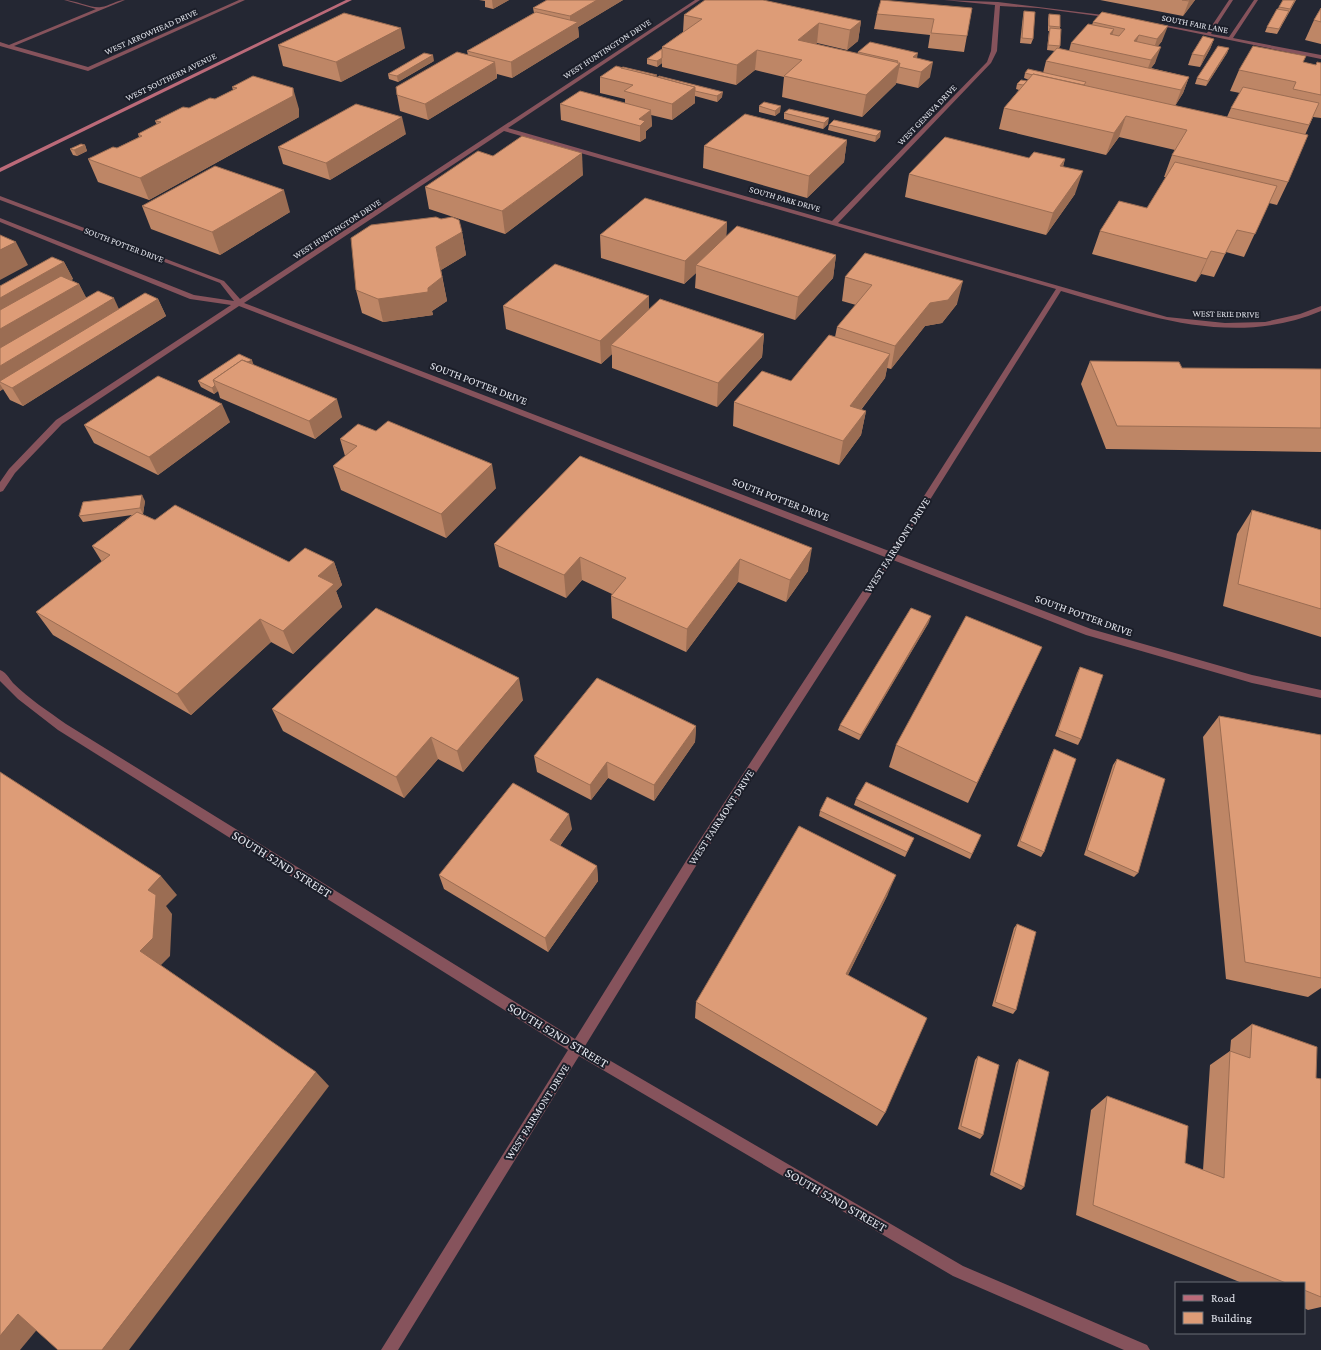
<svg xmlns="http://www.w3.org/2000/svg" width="1321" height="1350" font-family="'Crimson Pro',serif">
  <rect width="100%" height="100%" fill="#242733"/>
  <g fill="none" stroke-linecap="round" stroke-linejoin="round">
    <!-- minor -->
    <g fill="#86535c" fill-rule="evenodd">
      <path d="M64 0C75 0 93 9 101 7 110 6 116 0 125 0L14 46 88 67 239 0H245L88 71 0 46V42L9 45 96 9Z"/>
      <path d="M695 0H700L508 128 832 221 987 62 991 51 995 5 944 0 998 2 1111 16 1113 18 1038 8 1000 6 997 51 991 63 838 223 1167 317 1225 323 1265 322 1300 314 1321 306V311C1233 348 1148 316 1061 291L896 554 1091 629 1252 675 1321 690V698L1252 683 1086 635 893 560 694 869 585 1046 963 1266 1147 1345 1150 1350H1124L953 1276 579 1056 398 1350H381L568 1050 58 730 18 699 0 681V670C6 672 9 678 13 683 29 699 48 711 66 724L575 1039 686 861 885 557 239 306 62 424 15 473 3 491 0 492V482L9 469 56 420 231 305 190 299 0 222V218L194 295 234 301 220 283 0 200V196L224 281 240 299ZM504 131 1056 289 889 551 244 303Z"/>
      <polygon points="1229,0 1233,0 1211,34 1229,37 1254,0 1258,0 1233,38 1321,55 1321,59 1152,24 1154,23 1207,33"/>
    </g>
    <!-- secondary -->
    <polygon fill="#bb6a79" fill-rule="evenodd" points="346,0 352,0 0,172 0,168"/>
  </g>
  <!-- wall -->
  <g fill="#be8666">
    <polygon points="479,0 509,0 493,9 485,7 485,1"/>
    <polygon points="547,0 623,0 578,27 579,37 512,78 497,74 497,78 428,120 400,111 397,95 468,55 467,51 534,13 533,8"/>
    <polygon points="1100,0 1195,0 1183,16"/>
    <polygon points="1283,0 1296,0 1277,34 1265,32 1267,27"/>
    <polygon points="972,8 964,52 928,48 930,35 874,29 877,14"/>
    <polygon points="1321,8 1321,44 1305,40 1314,20"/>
    <polygon points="1024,11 1033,39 1031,44 1020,43 1023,16"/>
    <polygon points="1102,12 1162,41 1158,46 1155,63 1151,68 1189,77 1183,93 1175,106 1227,117 1231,108 1240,93 1230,91 1239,70 1303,62 1316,65 1321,63 1321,118 1313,117 1305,135 1288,182 1277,205 1269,203 1244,257 1226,252 1214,277 1201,274 1196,282 1092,254 1100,231 1147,208 1166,177 1164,177 1172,155 1175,150 1119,137 1106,155 999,129 1004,108 1019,90 1016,89 1017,84 1027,81 1029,80 1024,78 1025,73 1043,73 1046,61 1055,51 1047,50 1049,31 1048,31 1048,19 1049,14 1060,27 1060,46 1059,49 1069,51 1071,43 1092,25 1093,22"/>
    <polygon points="684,15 861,21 858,41 847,50 817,43 816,44 857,54 858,52 917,58 930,77 918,88 896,83 896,84 862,117 782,97 784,77 755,70 736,85 662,67 662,63 657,67 647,64 647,59 662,49 662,47 683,32"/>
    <polygon points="1214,39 1210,49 1200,67 1188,65 1192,54"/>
    <polygon points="278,45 405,48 341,82 283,66"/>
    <polygon points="1229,48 1227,53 1206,86 1195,84 1197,78"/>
    <polygon points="434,61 398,82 389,79 388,74"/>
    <polygon points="600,77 657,77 722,97 717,102 695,96 695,103 672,120 651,115 652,126 646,131 646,138 640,142 561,120 560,104 625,103 625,99 600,93"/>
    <polygon points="232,87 299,109 299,117 149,200 98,182 88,159 117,148 139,137 138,134 157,125 155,121 215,99 233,90"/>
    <polygon points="759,106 780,112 775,116 759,112"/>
    <polygon points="784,113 828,124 823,129 784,119"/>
    <polygon points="829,125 880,137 875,142 828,130"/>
    <polygon points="406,134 330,180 283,164 278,147"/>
    <polygon points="847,140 844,162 807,198 703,168 704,146"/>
    <polygon points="85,145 87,151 77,156 73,155 70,149"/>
    <polygon points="493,156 583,175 505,234 429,209 425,187"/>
    <polygon points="1029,158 1065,159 1063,167 1075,194 1046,235 905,197 909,174"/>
    <polygon points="142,206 290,212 220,255 151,229"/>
    <polygon points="727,222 726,236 836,255 833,278 795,320 695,288 696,273 684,284 601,258 600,235"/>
    <polygon points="462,232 466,255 441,270 447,301 432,311 433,315 383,322 362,313 356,290"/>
    <polygon points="64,262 73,279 71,280 79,284 86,298 119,309 158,299 166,316 23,406 10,400 3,389 0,391 0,286"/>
    <polygon points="845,277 957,304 942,323 925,326 891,369 887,368 885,378 861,410 866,411 861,435 839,465 733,426 734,402 791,381 835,337 837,327 856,305 842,301"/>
    <polygon points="649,296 649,309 764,334 762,357 717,407 612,368 612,354 601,364 506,329 503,306"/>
    <polygon points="1090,361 1182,368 1321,369 1321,452 1106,449 1081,384"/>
    <polygon points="254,365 342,417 315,439 220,398 218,391 214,394 201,387 198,381"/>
    <polygon points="230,422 158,475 94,443 84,425"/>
    <polygon points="340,439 496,488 446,538 341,490 333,466 345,456"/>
    <polygon points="580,456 808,571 786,602 738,582 686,652 612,618 611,596 612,594 582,580 566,598 499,567 494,544"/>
    <polygon points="145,501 143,514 142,514 155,520 289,562 334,562 342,585 336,591 342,607 293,654 271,642 191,715 53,635 36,612 102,562 92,546 132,515 83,522 79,516"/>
    <polygon points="1252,510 1321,530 1321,637 1223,606 1237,534"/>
    <polygon points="929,622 859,740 838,730 840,725"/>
    <polygon points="1042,647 968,803 889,767 896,745"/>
    <polygon points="1080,667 1081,739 1078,745 1055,736 1077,673"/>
    <polygon points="523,700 463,772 438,759 404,798 283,731 272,709"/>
    <polygon points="1219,716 1321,735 1321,988 1308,997 1226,979 1203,737"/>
    <polygon points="696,726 695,742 654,801 608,778 591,800 537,772 534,756"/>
    <polygon points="1054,749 1044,852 1041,857 1017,846 1051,755"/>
    <polygon points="1117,759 1138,873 1134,877 1084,855 1113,765"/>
    <polygon points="856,799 981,835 970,859 854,805"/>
    <polygon points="820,811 914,838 905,857 819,816"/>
    <polygon points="572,829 560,846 597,866 598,881 548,952 444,889 439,875"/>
    <polygon points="888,894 848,975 885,1113 877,1126 695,1018 696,1002"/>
    <polygon points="1017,924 1016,1010 1013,1014 992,1006 1014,928"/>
    <polygon points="1252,1024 1316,1078 1321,1079 1321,1307 1308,1310 1304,1308 1304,1283 1242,1283 1076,1215 1091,1110 1107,1096 1185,1163 1203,1170 1210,1065 1230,1051 1231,1040"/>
    <polygon points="978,1056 983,1135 980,1139 958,1129 975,1060"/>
    <polygon points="1019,1059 1024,1187 1021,1190 990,1175 1016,1063"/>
  </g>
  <!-- shaded-wall -->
  <g fill="#9b6d53">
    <polygon points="492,0 509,0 493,9"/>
    <polygon points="597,0 623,0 578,27 579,37 512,78 511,62 570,26 570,16"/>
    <polygon points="1190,0 1195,0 1183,16 1189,1"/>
    <polygon points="861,21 858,41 847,50 850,30"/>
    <polygon points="819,23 817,43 798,59 798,40"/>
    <polygon points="1168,26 1162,41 1152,54 1157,39"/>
    <polygon points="401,28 405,48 341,82 336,62"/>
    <polygon points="1114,29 1109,45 1110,34"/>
    <polygon points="1139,35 1134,50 1134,41"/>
    <polygon points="1214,39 1210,49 1200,67 1204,56"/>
    <polygon points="1161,47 1155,63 1145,76 1151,60"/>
    <polygon points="1229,48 1227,53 1206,86 1208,81"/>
    <polygon points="757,50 755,70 736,85 737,65"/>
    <polygon points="918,53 915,68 913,57"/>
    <polygon points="433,55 434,61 398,82 397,76"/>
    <polygon points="662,58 662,63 657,67 657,61"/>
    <polygon points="495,62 497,78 428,120 425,104"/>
    <polygon points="933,62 930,77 918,88 921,72"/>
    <polygon points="900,63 896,84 862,117 866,95"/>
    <polygon points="1189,77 1183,93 1175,106 1181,90"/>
    <polygon points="695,87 695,103 672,120 672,104"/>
    <polygon points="293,88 299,109 299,117 149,200 140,178"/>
    <polygon points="723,92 722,97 717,102 717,96"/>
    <polygon points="781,106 780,112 775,116 775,111"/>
    <polygon points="651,110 652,126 646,131 646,138 640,142 640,126 639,119"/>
    <polygon points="1126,116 1119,137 1106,155 1114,133"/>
    <polygon points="402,117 406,134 330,180 326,163"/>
    <polygon points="829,118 828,124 823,129 824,123"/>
    <polygon points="881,131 880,137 875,142 876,136"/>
    <polygon points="847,140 844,162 807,198 809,176"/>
    <polygon points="85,145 87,151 77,156 74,150"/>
    <polygon points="582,153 583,175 505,234 502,211"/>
    <polygon points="1065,159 1058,182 1060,166"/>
    <polygon points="1083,171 1075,194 1046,235 1053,213"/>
    <polygon points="284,190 290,212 220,255 212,232"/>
    <polygon points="727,222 726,245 696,265 696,273 684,284 685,261"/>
    <polygon points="462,232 466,255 441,270 436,247"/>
    <polygon points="16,242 28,265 0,280 0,250"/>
    <polygon points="1211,251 1201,274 1196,282 1207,259"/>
    <polygon points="836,255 833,278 795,320 798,297"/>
    <polygon points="64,262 73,279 0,321 0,298"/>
    <polygon points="442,277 447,301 432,311 433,315 383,322 378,299 428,288"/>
    <polygon points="963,281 957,304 942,323 925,326 891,369 895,346 930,303"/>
    <polygon points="79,284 88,301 0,353 0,329"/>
    <polygon points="649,296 649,319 611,345 612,354 601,364 600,341"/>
    <polygon points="114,298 122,316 0,382 0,366"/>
    <polygon points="158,299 166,316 23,406 12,388"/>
    <polygon points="764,334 762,357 717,407 718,383"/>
    <polygon points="890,354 885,378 846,429 850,406"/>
    <polygon points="252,360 254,366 219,383"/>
    <polygon points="0,384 3,389 0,391"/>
    <polygon points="215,385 218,391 214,394 212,388"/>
    <polygon points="337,399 342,417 315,439 309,421"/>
    <polygon points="222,404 230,422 158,475 149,457"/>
    <polygon points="866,411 861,435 839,465 843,441"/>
    <polygon points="492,464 496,488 446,538 441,514"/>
    <polygon points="142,495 145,501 143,514 140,508"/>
    <polygon points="812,548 808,571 786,602 790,580"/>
    <polygon points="580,557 582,580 566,598 564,575"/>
    <polygon points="740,559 738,582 686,652 687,629"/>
    <polygon points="334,562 342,585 336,591 342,607 293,654 283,631 318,576"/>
    <polygon points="931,616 929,622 859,740 861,735"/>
    <polygon points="260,619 271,642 191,715 177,694"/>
    <polygon points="519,678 523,700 463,772 457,751"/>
    <polygon points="696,726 695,742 654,801 654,785"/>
    <polygon points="431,737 438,759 404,798 396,777"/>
    <polygon points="607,762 608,778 591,800 590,785"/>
    <polygon points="569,814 572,829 553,855 550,840"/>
    <polygon points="597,866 598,881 548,952 545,938"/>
    <polygon points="896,875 888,894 840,991 846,974"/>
    <polygon points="161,876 177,895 166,906 172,914 170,956 158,968 140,951 148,890"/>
    <polygon points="316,1072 329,1086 129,1350 102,1350"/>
    <polygon points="18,1314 45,1320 20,1350 0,1350 0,1336"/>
  </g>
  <!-- building -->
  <g fill="#dd9c77" stroke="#9b6d53">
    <polygon points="547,0 597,0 570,16 533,8"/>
    <polygon points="705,0 763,0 861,21 850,30 819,23 798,40 900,63 866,95 784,76 802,60 757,50 737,65 662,47 702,19 684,15"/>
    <polygon points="881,0 972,8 967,36 931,33 934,19 877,14"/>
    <polygon points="1182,0 1190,0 1189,1"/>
    <polygon points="1283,0 1295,0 1290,9 1279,7"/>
    <polygon points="1321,8 1321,22 1314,20"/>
    <polygon points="1277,9 1289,11 1279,29 1267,27"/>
    <polygon points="1024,11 1035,12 1033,39 1022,38"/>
    <polygon points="536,12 578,22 511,62 467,51"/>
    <polygon points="1102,12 1168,26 1157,39 1139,35 1134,41 1161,47 1151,60 1071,43 1088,24 1114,29 1110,34 1119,36 1125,29 1093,22"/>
    <polygon points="344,13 401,28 336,62 278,45"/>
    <polygon points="1049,14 1060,15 1060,27 1049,26"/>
    <polygon points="1050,28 1061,29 1060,46 1048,45"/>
    <polygon points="1203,36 1214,39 1204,56 1192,54"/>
    <polygon points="870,42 918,53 913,57 933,62 921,72 899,67 900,63 897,63 898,61 858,52"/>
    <polygon points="1218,46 1229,48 1208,81 1197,78"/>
    <polygon points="1253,46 1306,56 1303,62 1316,65 1317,62 1321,63 1321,95 1293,89 1296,82 1239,70"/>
    <polygon points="1057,48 1189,77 1181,90 1046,61"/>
    <polygon points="662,49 662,58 657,61 647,59"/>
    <polygon points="457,52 495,62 425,104 397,95 396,87"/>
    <polygon points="424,53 433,55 397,76 388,74"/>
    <polygon points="616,66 695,87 672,104 624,91 633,85 600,77"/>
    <polygon points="623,67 657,75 655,76 621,68"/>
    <polygon points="1028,69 1086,82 1084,85 1033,74 1033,75 1025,73"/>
    <polygon points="1033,74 1308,135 1288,182 1172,155 1187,130 1126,116 1114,133 1004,108"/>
    <polygon points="253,76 293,88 293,96 140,178 88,159 113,147 117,148 142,136 138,134 161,122 155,121 183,107 189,108 210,98 215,99 237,88 232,87"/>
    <polygon points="659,76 723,92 717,96 695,91 695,87 658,77"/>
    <polygon points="1021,80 1027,81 1023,85 1017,84"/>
    <polygon points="1243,87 1319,103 1309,125 1231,108"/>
    <polygon points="580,91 651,110 639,119 645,121 640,126 560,104"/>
    <polygon points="764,102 781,106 775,111 759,106"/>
    <polygon points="356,104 402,117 326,163 278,147"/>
    <polygon points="789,109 829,118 824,123 784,113"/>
    <polygon points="745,114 847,140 809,176 704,146"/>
    <polygon points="834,120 881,131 876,136 829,125"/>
    <polygon points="522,136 582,153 502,211 425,187 478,151 493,156"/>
    <polygon points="945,137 1029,158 1034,152 1065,159 1060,166 1083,171 1053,213 909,174"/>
    <polygon points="81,144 85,145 74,150 70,149"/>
    <polygon points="1175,162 1277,186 1255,234 1237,230 1225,254 1211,251 1207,259 1100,231 1119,201 1147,208"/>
    <polygon points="215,166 284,190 212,232 142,206"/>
    <polygon points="645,198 727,222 685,261 600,235"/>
    <polygon points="436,217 441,219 452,217 459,220 462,232 436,247 442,277 428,288 428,292 378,299 356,290 351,238 371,225"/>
    <polygon points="737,226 836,255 798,297 696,265"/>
    <polygon points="0,235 16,242 0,250"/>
    <polygon points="865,253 963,281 948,300 930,303 895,346 837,327 872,285 845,277"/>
    <polygon points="52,257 64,262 0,298 0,286"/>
    <polygon points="555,264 649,296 600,341 503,306"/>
    <polygon points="61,276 79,284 0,329 0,310"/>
    <polygon points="98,291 114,298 0,366 0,348"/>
    <polygon points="145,293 158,299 12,388 0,382 0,381"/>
    <polygon points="660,299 764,334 718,383 611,345"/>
    <polygon points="829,335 890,354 850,406 866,411 843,441 734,402 762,371 791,381"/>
    <polygon points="239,354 252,360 248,362 242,360 213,380 215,385 212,388 198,381"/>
    <polygon points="242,360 337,399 309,421 213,380"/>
    <polygon points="1090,361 1179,362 1182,368 1321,369 1321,428 1117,426"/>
    <polygon points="158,376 222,404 149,457 84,425"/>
    <polygon points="388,421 492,464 441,514 333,466 357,446 340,439 358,424 376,431"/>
    <polygon points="580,456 812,548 790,580 740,559 687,629 611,596 626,578 580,557 564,575 494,544"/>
    <polygon points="142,495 140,508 79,516 83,502"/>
    <polygon points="175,505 289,562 305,548 334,562 318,576 334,584 283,631 260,619 177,694 36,612 110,555 92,546 137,512 155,520"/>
    <polygon points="1252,510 1321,530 1321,609 1238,584"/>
    <polygon points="376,608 519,678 457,751 431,737 396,777 272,709"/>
    <polygon points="911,608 931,616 861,735 840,725"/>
    <polygon points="966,616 1042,647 977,783 896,745"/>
    <polygon points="1080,667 1103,675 1081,739 1058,730"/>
    <polygon points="597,678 696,726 654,785 607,762 590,785 534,756"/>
    <polygon points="1219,716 1321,735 1321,978 1245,962"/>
    <polygon points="1054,749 1076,759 1044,852 1020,841"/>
    <polygon points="1117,759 1165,779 1138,873 1087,850"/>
    <polygon points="0,772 161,876 148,890 156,895 153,938 140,951 316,1072 102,1350 58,1350 18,1314 0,1336"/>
    <polygon points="866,782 981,835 972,854 856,799"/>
    <polygon points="513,783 569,814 550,840 597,866 545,938 439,875"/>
    <polygon points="827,797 914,838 907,852 820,811"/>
    <polygon points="799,826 896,875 846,974 927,1018 885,1113 696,1002"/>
    <polygon points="1017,924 1036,932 1016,1010 995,1002"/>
    <polygon points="1252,1024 1317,1047 1316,1078 1321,1079 1321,1297 1304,1290 1304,1283 1286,1283 1093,1205 1107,1096 1188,1126 1185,1163 1224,1178 1230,1051 1250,1058"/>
    <polygon points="978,1056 999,1065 983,1135 961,1126"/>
    <polygon points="1019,1059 1049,1072 1024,1187 993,1172"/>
  </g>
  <g text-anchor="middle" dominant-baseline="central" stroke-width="4" stroke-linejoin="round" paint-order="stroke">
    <!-- far-street labels -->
    <g font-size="9" fill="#e3e5ed" stroke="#1b1e29">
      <text transform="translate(1195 24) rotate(11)">SOUTH FAIR LANE</text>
      <text transform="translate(151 32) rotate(-24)">WEST ARROWHEAD DRIVE</text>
      <text transform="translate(607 49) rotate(-33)">WEST HUNTINGTON DRIVE</text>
      <text transform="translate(171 77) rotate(-26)">WEST SOUTHERN AVENUE</text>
      <text transform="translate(927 115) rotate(-46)">WEST GENEVA DRIVE</text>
      <text transform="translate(785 199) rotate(16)">SOUTH PARK DRIVE</text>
      <text transform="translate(337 229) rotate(-33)">WEST HUNTINGTON DRIVE</text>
      <text transform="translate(124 245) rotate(21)">SOUTH POTTER DRIVE</text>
      <text transform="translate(1226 314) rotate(1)">WEST ERIE DRIVE</text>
    </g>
    <!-- street labels -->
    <g font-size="11" fill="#e3e5ed" stroke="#1b1e29">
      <text transform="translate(479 383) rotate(21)">SOUTH POTTER DRIVE</text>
      <text transform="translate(781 499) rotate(21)">SOUTH POTTER DRIVE</text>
      <text transform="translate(897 545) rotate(-57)">WEST FAIRMONT DRIVE</text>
      <text transform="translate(1084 615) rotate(20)">SOUTH POTTER DRIVE</text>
      <text transform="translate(721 817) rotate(-57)">WEST FAIRMONT DRIVE</text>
      <text transform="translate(537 1112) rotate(-58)">WEST FAIRMONT DRIVE</text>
    </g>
    <!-- near-street labels -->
    <g font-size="13" fill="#e3e5ed" stroke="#1b1e29">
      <text transform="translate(282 864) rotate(32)">SOUTH 52ND STREET</text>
      <text transform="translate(558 1035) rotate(31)">SOUTH 52ND STREET</text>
      <text transform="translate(836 1200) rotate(30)">SOUTH 52ND STREET</text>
    </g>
  </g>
  <!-- legend -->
  <rect x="1175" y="1282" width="130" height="52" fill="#1b1e29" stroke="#6b6e77"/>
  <rect x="1183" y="1295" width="20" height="6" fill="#bb6a79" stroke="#6b6e77"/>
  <text x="1211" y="1302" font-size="12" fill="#e3e5ed">Road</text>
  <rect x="1183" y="1312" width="20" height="12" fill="#dd9c77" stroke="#6b6e77"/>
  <text x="1211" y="1322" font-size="12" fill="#e3e5ed">Building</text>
</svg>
